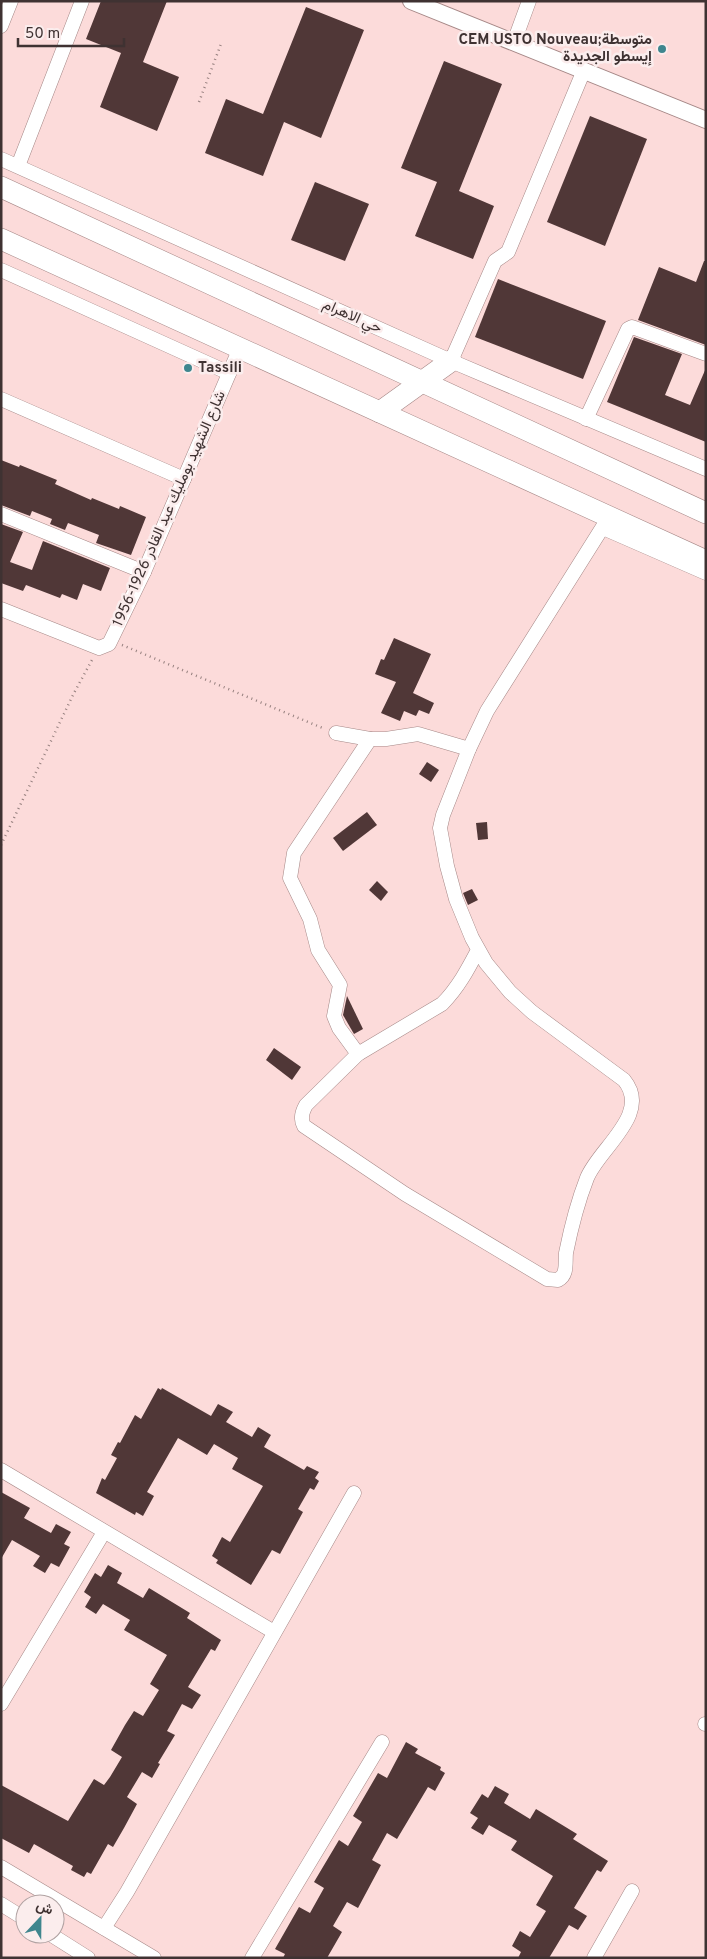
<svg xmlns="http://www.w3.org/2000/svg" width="707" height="1959" font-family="Overpass,Vazirmatn,sans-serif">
  <rect width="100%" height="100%" fill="#fcdbda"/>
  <!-- building -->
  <g fill="#503737">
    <polygon points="101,1 167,1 143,62 179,77 157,131 100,107 121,53 86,39"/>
    <polygon points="306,7 364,30 321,138 284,122 263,176 205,153 226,99 263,114"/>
    <polygon points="444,61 502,84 459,191 494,206 473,259 415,236 437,182 401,168"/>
    <polygon points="590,116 647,139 605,246 547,222"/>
    <polygon points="315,182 369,204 345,261 291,240"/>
    <polygon points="704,261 706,261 706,345 638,320 659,267 696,282"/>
    <polygon points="498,279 606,321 583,379 475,337"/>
    <polygon points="634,337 682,354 665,395 690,405 706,368 706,442 607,402"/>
    <polygon points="1,460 19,467 20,465 57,480 55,484 91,500 92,498 119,509 120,506 146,517 131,555 96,543 99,535 68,523 65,530 50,524 52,519 32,511 30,516 1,505"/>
    <polygon points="1,524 23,532 10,562 32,570 43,541 110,568 101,591 83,584 77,600 62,594 60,598 26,585 23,591 1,583"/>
    <polygon points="394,638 431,654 413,693 434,703 429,714 419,710 416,716 404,711 400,721 381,713 396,682 375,674 381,659 384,660"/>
    <polygon points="427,762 439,770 431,782 419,774"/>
    <polygon points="367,812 377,825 343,851 333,838"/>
    <polygon points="487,822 488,839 478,840 476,823"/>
    <polygon points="377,881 388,892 381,901 369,890"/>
    <polygon points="472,889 478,900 468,905 463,893"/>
    <polygon points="347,996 363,1029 354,1034 343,1015"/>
    <polygon points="274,1048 301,1067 292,1080 266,1060"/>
    <polygon points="158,1388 161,1390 162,1388 211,1416 218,1404 233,1412 226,1422 252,1437 258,1427 271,1435 264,1447 304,1470 307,1466 319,1472 315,1478 319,1481 314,1490 310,1488 298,1509 303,1512 280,1554 272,1550 251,1585 216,1563 218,1560 212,1556 222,1537 230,1542 263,1486 232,1469 238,1458 214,1444 207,1455 178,1438 147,1492 154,1496 143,1516 136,1512 135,1515 96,1493 102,1478 105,1480 117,1458 111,1455 118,1442 120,1443 135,1415 141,1419"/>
    <polygon points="1,1492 30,1508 24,1518 51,1533 56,1524 71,1532 64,1544 70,1547 59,1567 51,1563 45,1573 33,1566 40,1556 12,1540 1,1559"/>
    <polygon points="108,1565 122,1573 117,1583 143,1598 149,1588 190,1613 187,1618 221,1640 215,1651 211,1649 188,1687 201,1695 192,1709 182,1704 167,1731 175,1735 158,1763 160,1764 152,1778 142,1772 127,1797 137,1804 124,1828 113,1847 108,1844 91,1874 87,1872 84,1877 71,1870 73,1866 34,1844 29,1853 1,1838 1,1785 68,1821 94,1779 104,1785 110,1777 122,1757 111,1750 125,1725 134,1711 143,1716 159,1690 150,1684 167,1655 124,1630 130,1620 103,1604 96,1614 85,1607 91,1597 84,1592 95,1573 101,1577"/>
    <polygon points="406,1742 418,1749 415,1753 441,1767 440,1770 445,1773 435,1791 428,1787 397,1839 387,1833 372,1860 381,1865 358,1908 347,1902 333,1926 342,1932 327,1958 283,1958 285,1954 275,1949 299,1907 310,1913 324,1888 314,1882 339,1840 348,1846 362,1822 353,1816 378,1773 387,1778"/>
    <polygon points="495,1786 509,1794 504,1803 530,1819 536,1809 577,1834 573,1839 608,1861 601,1872 597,1870 574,1908 587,1916 578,1930 569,1925 549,1958 518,1958 521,1952 512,1946 520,1931 530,1937 546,1911 536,1905 553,1876 511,1850 517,1841 489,1825 483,1835 471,1828 478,1818 470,1813 482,1794 488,1798"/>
  </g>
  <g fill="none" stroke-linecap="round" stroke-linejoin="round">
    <!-- minor casing -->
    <g stroke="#a68887" stroke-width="15">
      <g id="minor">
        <polyline points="1,26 11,1"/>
        <polyline points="514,42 529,1"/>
        <polyline points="1,159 451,361 706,469"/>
        <polyline points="18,166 82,1"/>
        <polyline points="1,270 229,373"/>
        <polyline points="451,361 495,261 508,252 584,70"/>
        <polyline points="1,399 184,479"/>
        <polyline points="586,419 628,329 632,327 706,354"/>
        <polyline points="1,514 144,572"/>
        <polyline points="603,528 706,573"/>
        <polyline points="1,609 99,648 109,644 144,572 240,348"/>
        <polyline points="336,733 370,739 386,739 418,734 469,749"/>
        <path d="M478 950C468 969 458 988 442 1004L358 1054 306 1105C302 1112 300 1119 304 1126L405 1194 547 1279 558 1280C568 1275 565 1262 566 1253 571 1228 578 1201 587 1178 599 1148 652 1114 624 1080L532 1012 510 992 486 963 472 938 456 899 447 866 440 828 443 815 469 749 487 711 609 517"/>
        <polyline points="358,1054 339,1028 334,1016 340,985 318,950 310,919 290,878 294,853 370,739"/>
        <polyline points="1,1470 274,1632"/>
        <polyline points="1,1704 104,1532"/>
        <polyline points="705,1724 706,1724"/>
        <polyline points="1,1867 154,1958"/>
        <polyline points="1,1904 25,1919"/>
        <polyline points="104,1928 127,1892 354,1493"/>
        <polyline points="50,1934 88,1958"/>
        <polyline points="252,1958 382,1742"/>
        <polyline points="594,1958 632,1891"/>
      </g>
    </g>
    <!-- tertiary casing -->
    <g stroke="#a68887" stroke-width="18">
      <polyline id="tertiary" points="411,1 706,120"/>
    </g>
    <!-- primary casing -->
    <g stroke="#a68887" stroke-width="22">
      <g id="primary">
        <polyline points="1,187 706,513"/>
        <polyline points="1,239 706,561"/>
        <polyline points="380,412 451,361"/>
      </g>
    </g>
    <!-- path -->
    <g stroke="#96807f" stroke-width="2.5" stroke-dasharray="1 4" stroke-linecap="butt">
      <polyline points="199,102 221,44"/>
      <polyline points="122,645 325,729"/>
      <polyline points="1,845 74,693 92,660"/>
    </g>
    <!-- minor -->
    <use href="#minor" stroke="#fff" stroke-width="14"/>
    <!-- tertiary -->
    <use href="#tertiary" stroke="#fff" stroke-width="16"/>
    <!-- primary -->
    <use href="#primary" stroke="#fff" stroke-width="21"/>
  </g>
  <!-- markers -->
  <g fill="#3f868e" stroke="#fbeded" stroke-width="2">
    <circle cx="662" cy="49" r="5"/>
    <circle cx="188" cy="368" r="5"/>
  </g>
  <g text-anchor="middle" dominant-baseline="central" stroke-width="5" stroke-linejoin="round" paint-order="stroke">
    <!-- poi labels -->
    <g font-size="15" font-weight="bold" fill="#3f3232" stroke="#fbeded" text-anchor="end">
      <text x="652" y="40">CEM USTO Nouveau;متوسطة<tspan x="652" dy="17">إيسطو الجديدة</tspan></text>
      <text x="198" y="368" text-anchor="start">Tassili</text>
    </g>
    <!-- street labels -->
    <g font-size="15" fill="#3f3232" stroke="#fbeded">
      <text transform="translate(352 317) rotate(24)">حي الاهرام</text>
      <text transform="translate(170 509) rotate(-66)">شارع الشهيد بومليك عبد القادر 1926-1956</text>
    </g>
  </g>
  <!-- border -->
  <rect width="707" height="1959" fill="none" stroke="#3f3232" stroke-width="5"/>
  <!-- north arrow -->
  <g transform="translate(40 1919) rotate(22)"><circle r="24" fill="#fbeded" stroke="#b0a2a2"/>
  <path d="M0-4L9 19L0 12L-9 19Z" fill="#3f868e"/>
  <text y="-8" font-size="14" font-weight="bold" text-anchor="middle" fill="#3f3232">ش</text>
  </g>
  <!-- scale -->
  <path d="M18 38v8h106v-8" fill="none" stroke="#3f3232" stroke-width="2.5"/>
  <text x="25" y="38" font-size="15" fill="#3f3232" stroke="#fbeded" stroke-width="4" paint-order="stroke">50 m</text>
</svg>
